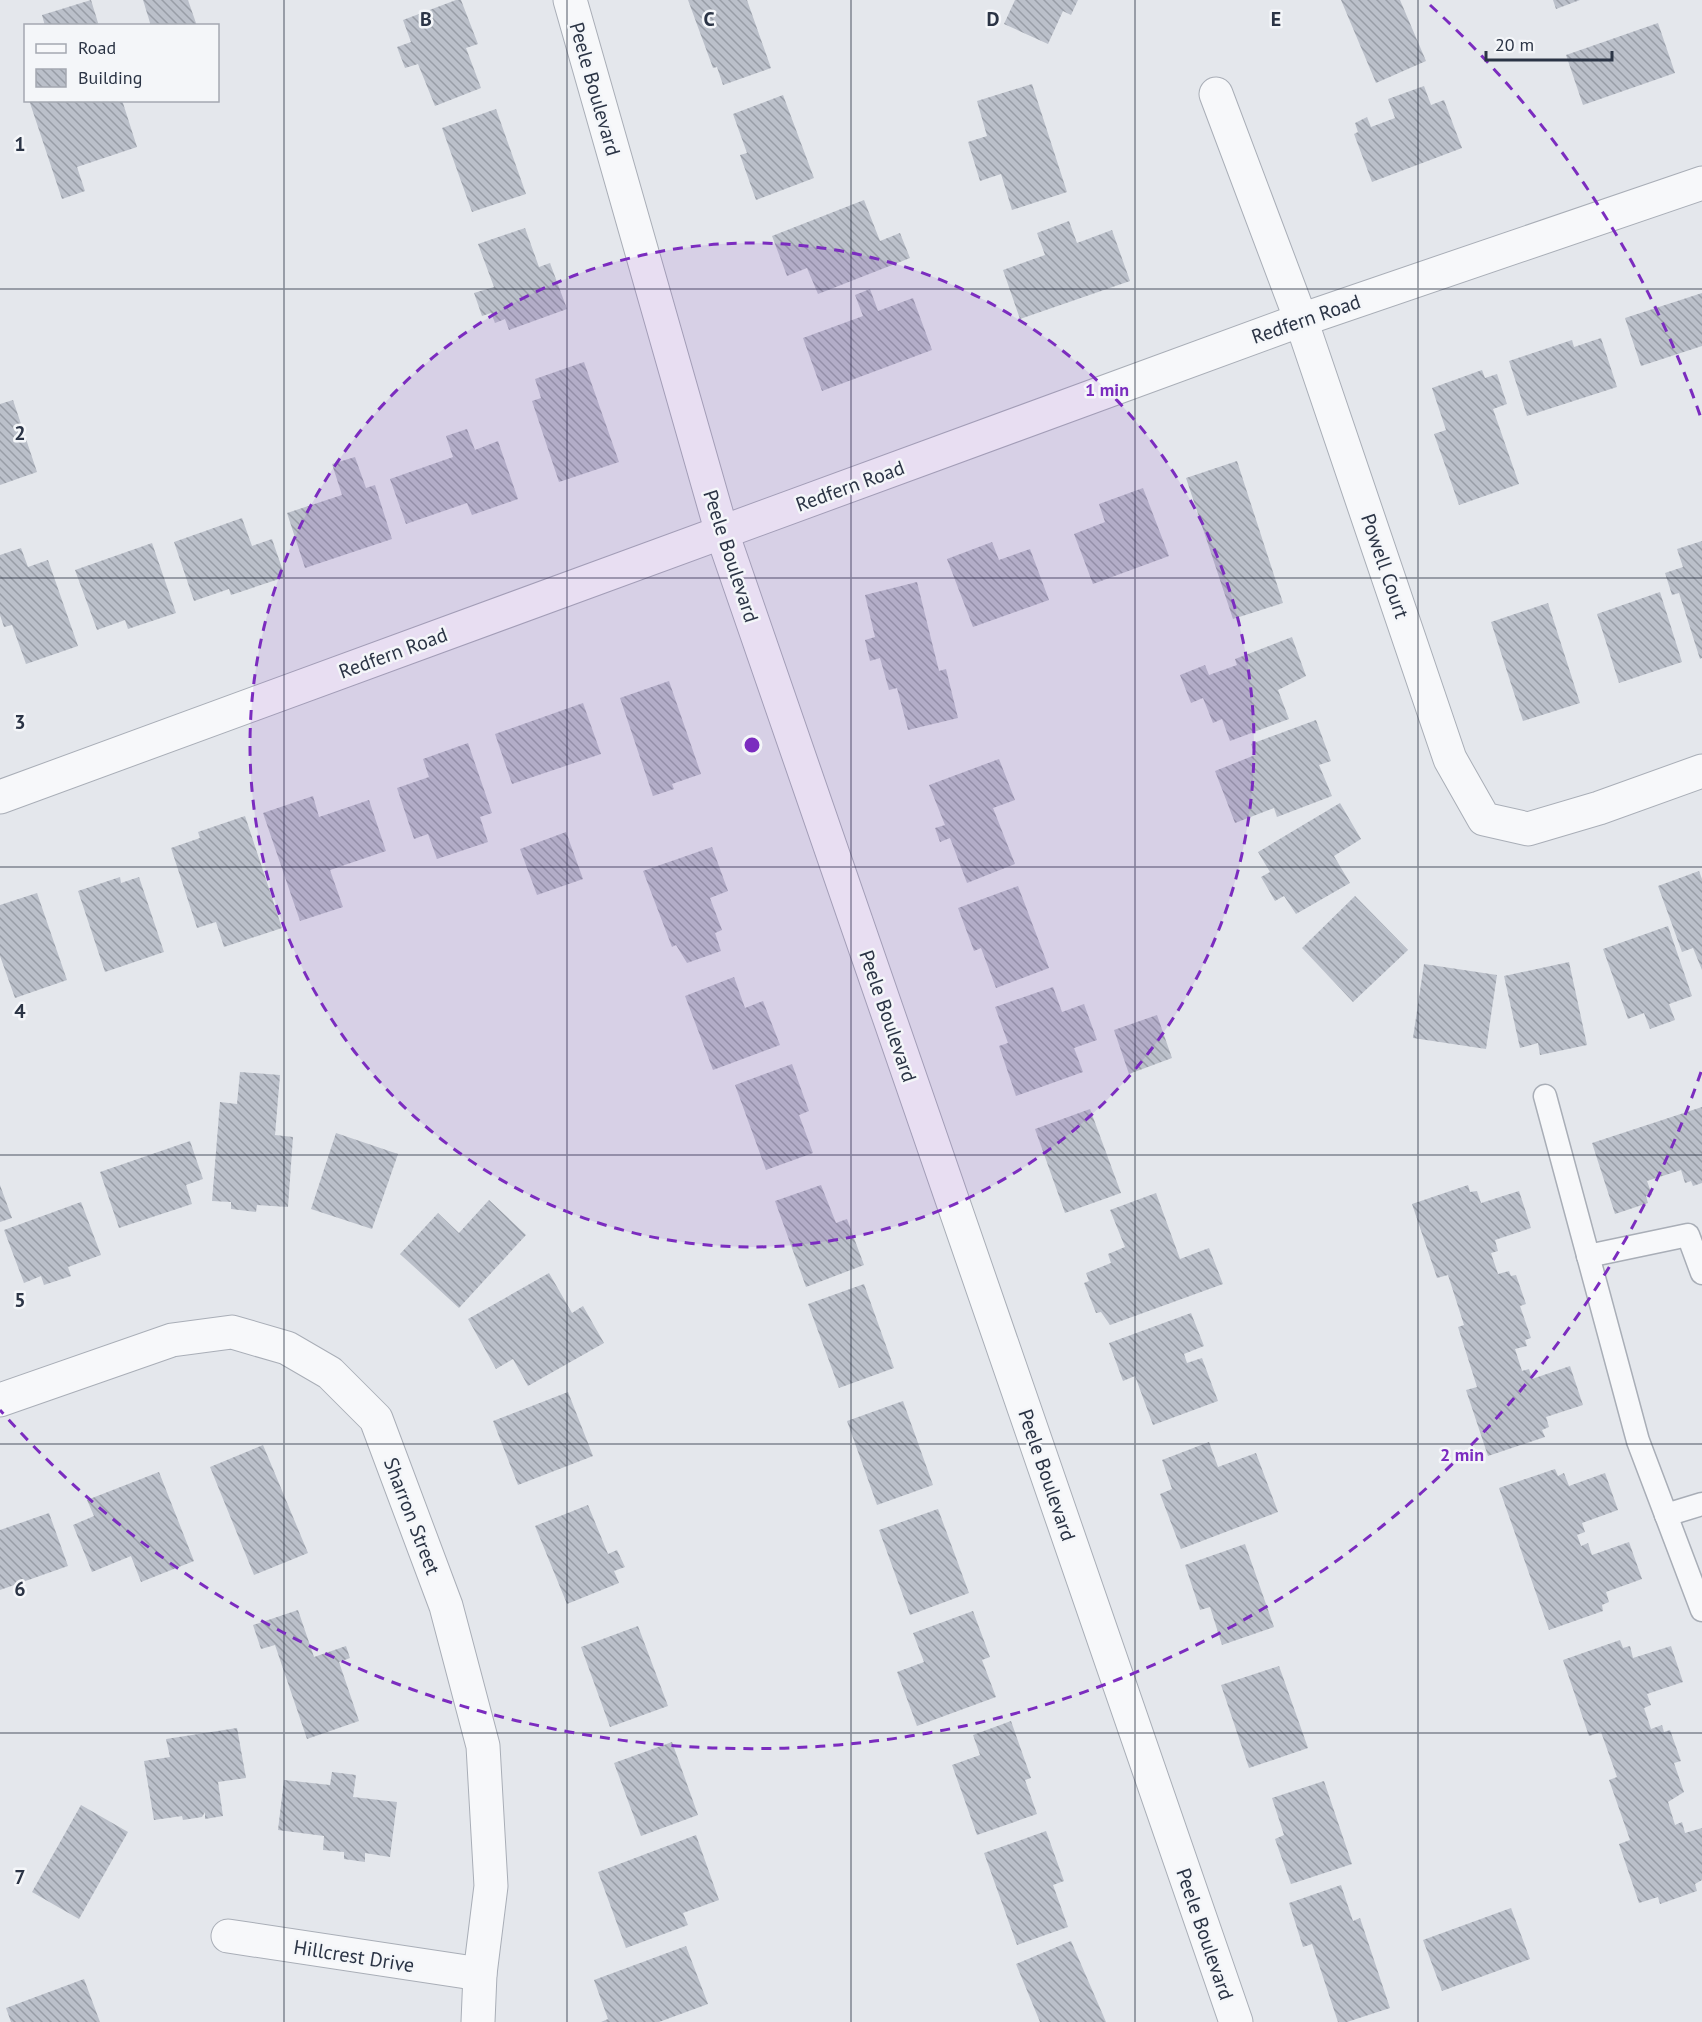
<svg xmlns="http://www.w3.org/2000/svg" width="1702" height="2022" font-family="'PT Sans',sans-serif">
  <defs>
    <pattern id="building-back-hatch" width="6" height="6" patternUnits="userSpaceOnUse" patternTransform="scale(1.5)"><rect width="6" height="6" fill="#bbc0ca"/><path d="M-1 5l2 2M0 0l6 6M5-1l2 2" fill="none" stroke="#989da6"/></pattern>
  </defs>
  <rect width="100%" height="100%" fill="#e4e7ec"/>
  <!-- building -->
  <g fill="url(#building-back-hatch)">
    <polygon points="91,0 99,26 45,26 42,15"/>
    <polygon points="143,0 188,0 197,26 151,26"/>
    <polygon points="456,0 461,0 478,44 466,48 481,88 435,106 418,64 405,68 397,47 411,42 403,20"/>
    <polygon points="688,0 747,0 771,68 723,85 717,67 713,68"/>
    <polygon points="1015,0 1078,0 1071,15 1063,11 1048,44 1004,24"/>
    <polygon points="1341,0 1400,0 1426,61 1376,83"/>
    <polygon points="1553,0 1580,0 1556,9"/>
    <polygon points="1658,23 1675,73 1583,105 1566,55"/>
    <polygon points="1032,84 1067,192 1012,210 1001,174 980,181 968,142 987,136 977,101"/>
    <polygon points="1424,86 1431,105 1444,100 1462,148 1372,182 1354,134 1358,132 1355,123 1367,117 1371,127 1395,118 1388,99"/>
    <polygon points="783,95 814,178 756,200 740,155 747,153 733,114"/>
    <polygon points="29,100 122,100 137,147 77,167 85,191 62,199"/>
    <polygon points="496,109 526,194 472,212 442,128"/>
    <polygon points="864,200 880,241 900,233 910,258 818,294 807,268 787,276 772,236"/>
    <polygon points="1069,221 1077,243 1112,230 1130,281 1020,319 1003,270 1045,255 1037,233"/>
    <polygon points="525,228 539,267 550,263 567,309 509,330 505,319 495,323 491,313 482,316 474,293 494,287 478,244"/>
    <polygon points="870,289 878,311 913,298 932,350 822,391 803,338 863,316 855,295"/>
    <polygon points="1702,293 1702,346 1641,366 1625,318"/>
    <polygon points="1601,338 1617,387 1527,416 1509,361 1572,340 1574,347"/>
    <polygon points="584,362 619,462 559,482 532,401 541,398 535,379"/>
    <polygon points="1482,370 1485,378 1497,374 1507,404 1493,409 1519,484 1459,505 1434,434 1446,430 1432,388"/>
    <polygon points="13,400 37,472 0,485 0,404"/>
    <polygon points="467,429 475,450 498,441 518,499 472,515 467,503 406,524 390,479 453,457 446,436"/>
    <polygon points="355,457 366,488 375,485 392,539 305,568 287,513 342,495 332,464"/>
    <polygon points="1237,461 1283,603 1233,619 1186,478"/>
    <polygon points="1143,488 1169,556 1093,584 1074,534 1105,522 1099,504"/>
    <polygon points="242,518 252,546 272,539 285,577 231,595 229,589 194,601 174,542"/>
    <polygon points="1702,541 1702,658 1700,659 1679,593 1672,595 1665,573 1683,567 1677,549"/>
    <polygon points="992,542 999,560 1030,549 1049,600 973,627 947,559"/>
    <polygon points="152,543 176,613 128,629 125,620 97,630 75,570"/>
    <polygon points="21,548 28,567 48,560 78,646 26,664 12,625 4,627 0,615 0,555"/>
    <polygon points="917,582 939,671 946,669 958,718 908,730 897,688 889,690 880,658 870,661 865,640 875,637 865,595"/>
    <polygon points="1660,592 1682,662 1619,683 1597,614"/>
    <polygon points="1548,603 1580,703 1523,721 1491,622"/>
    <polygon points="1292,637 1306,676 1278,690 1289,719 1230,741 1222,719 1213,723 1203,698 1191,703 1180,675 1205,665 1209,675 1237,665 1235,659"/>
    <polygon points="669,681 701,774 672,784 674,789 653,796 620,698"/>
    <polygon points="583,703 601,754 512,784 495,734"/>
    <polygon points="1316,720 1331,761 1319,765 1332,796 1277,817 1274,808 1235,823 1215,771 1255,755 1251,744"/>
    <polygon points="468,743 492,813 480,817 488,842 437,859 428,834 414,839 397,788 429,777 423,759"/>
    <polygon points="999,759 1015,800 993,808 1015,864 967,883 950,838 940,842 935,828 945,825 929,785"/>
    <polygon points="313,796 319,817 369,800 386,851 330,870 343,907 300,921 263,813"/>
    <polygon points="1340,803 1361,839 1334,856 1350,883 1296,914 1284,896 1275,901 1261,877 1270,872 1258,852"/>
    <polygon points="245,816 282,928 224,947 216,922 197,928 171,848 200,838 198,832"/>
    <polygon points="566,832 583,879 537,895 520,849"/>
    <polygon points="712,847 728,891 710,898 722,930 715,933 721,951 687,963 676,945 672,947 643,871"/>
    <polygon points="1699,871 1702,879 1702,970 1693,948 1682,952 1658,886"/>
    <polygon points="120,877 121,883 139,877 164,952 105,972 78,891"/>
    <polygon points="1018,886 1049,968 996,988 981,948 974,951 958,908"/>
    <polygon points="37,893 67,980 15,998 0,956 0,905"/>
    <polygon points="1355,896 1408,950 1353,1002 1302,948"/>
    <polygon points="1668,926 1692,996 1669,1004 1675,1020 1650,1029 1644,1013 1628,1019 1603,949"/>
    <polygon points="1569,962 1587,1045 1540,1055 1538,1043 1520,1048 1504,976"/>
    <polygon points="1424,964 1497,975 1486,1049 1413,1038"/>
    <polygon points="734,977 745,1008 763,1001 780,1045 713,1070 685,996"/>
    <polygon points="1053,987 1062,1012 1084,1004 1097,1040 1074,1048 1083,1072 1016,1096 999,1046 1008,1043 995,1007"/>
    <polygon points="1157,1015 1172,1058 1129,1074 1114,1030"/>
    <polygon points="792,1064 809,1111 799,1115 813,1153 766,1170 735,1085"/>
    <polygon points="240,1072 280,1075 275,1135 293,1137 288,1207 257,1205 256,1212 231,1209 231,1202 212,1201 220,1102 237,1104"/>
    <polygon points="1702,1107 1702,1183 1693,1186 1691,1181 1685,1183 1681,1170 1647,1181 1652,1195 1646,1196 1648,1203 1615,1214 1592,1143"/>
    <polygon points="1090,1109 1121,1193 1065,1213 1035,1129"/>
    <polygon points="336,1133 398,1154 372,1229 311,1209"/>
    <polygon points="190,1141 203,1179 186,1185 192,1204 119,1228 100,1172"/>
    <polygon points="0,1185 12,1218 0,1222"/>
    <polygon points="821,1185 836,1223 847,1219 864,1265 806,1287 775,1201"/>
    <polygon points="1468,1185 1470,1192 1477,1191 1481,1203 1519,1191 1531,1228 1495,1240 1498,1251 1491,1253 1498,1274 1509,1271 1511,1276 1516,1275 1526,1304 1520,1306 1531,1338 1525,1340 1527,1346 1515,1349 1522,1371 1529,1369 1532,1379 1570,1366 1583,1405 1546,1417 1549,1427 1542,1430 1545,1437 1488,1456 1466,1390 1477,1387 1458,1327 1464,1325 1448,1275 1437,1278 1412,1204"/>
    <polygon points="1156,1193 1180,1259 1209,1248 1223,1284 1110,1325 1101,1312 1096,1313 1084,1283 1089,1281 1086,1273 1111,1263 1108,1254 1125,1247 1110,1210"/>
    <polygon points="489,1200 526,1235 459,1308 400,1254 438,1213 459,1233"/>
    <polygon points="81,1202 101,1255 68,1267 71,1276 44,1285 41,1276 24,1283 4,1230"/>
    <polygon points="549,1273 572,1313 583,1306 604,1343 528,1386 513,1359 496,1369 468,1319"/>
    <polygon points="864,1284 894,1368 839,1388 808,1304"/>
    <polygon points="1191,1313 1204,1346 1184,1354 1187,1363 1202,1358 1218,1401 1153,1425 1135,1376 1123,1381 1109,1343"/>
    <polygon points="568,1392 593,1456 518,1485 493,1421"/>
    <polygon points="903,1401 933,1485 877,1505 847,1421"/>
    <polygon points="1209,1442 1218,1467 1256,1453 1278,1512 1181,1549 1160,1494 1172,1489 1162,1460"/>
    <polygon points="263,1445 308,1553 254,1575 210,1467"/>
    <polygon points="1555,1469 1558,1476 1564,1473 1569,1486 1605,1473 1618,1510 1582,1523 1585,1532 1577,1535 1581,1546 1588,1543 1592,1555 1629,1542 1642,1579 1606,1592 1609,1602 1602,1605 1603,1611 1549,1630 1499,1488"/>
    <polygon points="159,1472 194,1561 141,1582 131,1556 92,1572 73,1525 94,1516 87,1500"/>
    <polygon points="588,1505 608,1554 617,1550 625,1567 614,1571 619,1583 567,1604 535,1526"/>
    <polygon points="938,1509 969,1593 910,1615 879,1530"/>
    <polygon points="49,1513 68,1566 0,1590 0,1530"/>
    <polygon points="1245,1544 1274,1627 1222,1645 1210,1607 1200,1610 1185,1565"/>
    <polygon points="298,1610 314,1657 346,1646 350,1658 339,1662 359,1721 307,1739 275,1645 261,1649 253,1625"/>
    <polygon points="973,1611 990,1657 982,1660 996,1697 917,1726 897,1672 924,1662 913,1633"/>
    <polygon points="638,1626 668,1706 610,1727 581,1647"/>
    <polygon points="1620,1640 1623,1648 1630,1646 1633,1658 1671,1646 1683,1682 1647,1694 1651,1705 1644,1708 1651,1729 1662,1725 1664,1732 1670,1730 1681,1761 1674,1763 1684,1792 1668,1802 1675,1825 1682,1822 1685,1833 1702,1828 1702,1880 1695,1884 1697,1891 1660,1904 1658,1897 1639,1903 1619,1844 1630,1840 1609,1780 1617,1777 1601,1732 1589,1736 1563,1660"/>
    <polygon points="1279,1666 1308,1748 1249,1768 1221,1685"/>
    <polygon points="1011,1721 1031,1778 1025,1780 1037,1814 977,1835 952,1765 980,1755 973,1735"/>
    <polygon points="237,1728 246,1778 218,1782 223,1816 205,1819 205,1812 202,1817 183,1820 182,1816 154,1820 144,1761 170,1757 166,1739"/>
    <polygon points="672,1742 698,1815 641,1836 614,1763"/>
    <polygon points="332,1772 356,1775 353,1797 397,1802 390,1857 365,1853 365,1862 344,1859 344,1852 323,1850 324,1836 278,1830 284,1780 330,1785"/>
    <polygon points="1324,1781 1352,1864 1291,1884 1275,1839 1284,1835 1272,1798"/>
    <polygon points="81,1805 128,1832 79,1919 32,1892"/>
    <polygon points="1046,1831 1064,1881 1053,1885 1068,1927 1017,1945 984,1853"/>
    <polygon points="696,1835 719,1900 683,1913 688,1925 626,1948 598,1872"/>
    <polygon points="1341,1885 1353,1921 1360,1918 1390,2008 1347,2022 1338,2022 1312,1944 1303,1947 1289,1903"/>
    <polygon points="1511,1908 1530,1959 1442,1991 1423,1940"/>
    <polygon points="1071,1941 1106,2022 1040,2022 1016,1964"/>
    <polygon points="686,1946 708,2004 659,2022 601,2022 608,2019 594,1980"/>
    <polygon points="84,1979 100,2022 11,2022 6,2008"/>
  </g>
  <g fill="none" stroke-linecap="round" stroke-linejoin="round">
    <!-- lane casing -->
    <g stroke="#a9aeb7" stroke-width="25">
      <g id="lane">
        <polyline points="1545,1096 1638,1441 1702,1610"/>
        <polyline points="1588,1256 1688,1235 1702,1273"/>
        <polyline points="1666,1515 1702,1504"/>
      </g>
    </g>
    <!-- street casing -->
    <g stroke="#a9aeb7" stroke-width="35">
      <g id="street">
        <polyline points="570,0 722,533 1236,2022"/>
        <polyline points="1216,94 1301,320 1450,759 1484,819 1528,829 1599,808 1702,771"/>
        <polyline points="0,797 1301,320 1702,183"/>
        <polyline points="0,1400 172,1340 232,1332 287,1348 330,1373 376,1419 446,1606 483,1746 491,1886 480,1974 478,2022"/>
        <polyline points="228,1936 480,1974"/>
      </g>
    </g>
    <!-- lane -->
    <use href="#lane" stroke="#f7f8fa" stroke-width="22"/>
    <!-- street -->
    <use href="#street" stroke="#f7f8fa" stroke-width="33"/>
  </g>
  <!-- grid -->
  <path fill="none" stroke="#2b3445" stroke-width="1.5" stroke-opacity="0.55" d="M284 0V2022M567 0V2022M851 0V2022M1135 0V2022M1418 0V2022M0 289H1702M0 578H1702M0 867H1702M0 1155H1702M0 1444H1702M0 1733H1702"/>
  <!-- distance rings -->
  <circle cx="752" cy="745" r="502" fill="#7b2cbf" fill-opacity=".12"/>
  <g fill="none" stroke="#7b2cbf" stroke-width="3" stroke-dasharray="10 8">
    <circle cx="752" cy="745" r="502"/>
    <path d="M1701 1072A1004 1004 0 0 1 0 1410M1430 5A1004 1004 0 0 1 1701 418"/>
  </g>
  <g text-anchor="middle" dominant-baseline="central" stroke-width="5" stroke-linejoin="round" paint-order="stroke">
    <!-- street labels -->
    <g font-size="20" fill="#2b3445" stroke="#f4f6f9">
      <text transform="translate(595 89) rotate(74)">Peele Boulevard</text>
      <text transform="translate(1306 319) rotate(-19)">Redfern Road</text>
      <text transform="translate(850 486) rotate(-20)">Redfern Road</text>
      <text transform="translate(731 556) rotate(72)">Peele Boulevard</text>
      <text transform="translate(1385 566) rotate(71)">Powell Court</text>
      <text transform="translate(393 653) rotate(-20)">Redfern Road</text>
      <text transform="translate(888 1016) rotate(71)">Peele Boulevard</text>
      <text transform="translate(1047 1475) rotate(71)">Peele Boulevard</text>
      <text transform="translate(412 1516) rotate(69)">Sharron Street</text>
      <text transform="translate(1205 1934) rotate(71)">Peele Boulevard</text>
      <text transform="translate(354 1956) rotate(9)">Hillcrest Drive</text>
    </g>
  </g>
  <g font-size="20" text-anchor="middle" font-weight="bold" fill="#2b3445" stroke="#f4f6f9" stroke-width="5" stroke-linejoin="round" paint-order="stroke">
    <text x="426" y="26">B</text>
    <text x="709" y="26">C</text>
    <text x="993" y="26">D</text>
    <text x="1276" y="26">E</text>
    <text x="20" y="151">1</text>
    <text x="20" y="440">2</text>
    <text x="20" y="729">3</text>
    <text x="20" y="1018">4</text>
    <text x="20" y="1307">5</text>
    <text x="20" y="1596">6</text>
    <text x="20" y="1884">7</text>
  </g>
  <circle cx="752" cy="745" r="9" fill="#7b2cbf" stroke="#f4f6f9" stroke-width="3"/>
  <g font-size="18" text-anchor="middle" font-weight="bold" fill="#7b2cbf" stroke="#f4f6f9" stroke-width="5" stroke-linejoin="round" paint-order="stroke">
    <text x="1107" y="396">1 min</text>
    <text x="1462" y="1461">2 min</text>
  </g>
  <!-- legend -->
  <rect x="24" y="24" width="195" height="78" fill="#f4f6f9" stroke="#a4a8b1" stroke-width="1.5"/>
  <rect x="36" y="44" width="30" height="9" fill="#f7f8fa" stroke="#a4a8b1" stroke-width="1.5"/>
  <text x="78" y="54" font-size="18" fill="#2b3445">Road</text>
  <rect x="36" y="69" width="30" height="18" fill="url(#building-back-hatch)" stroke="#a4a8b1" stroke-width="1.5"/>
  <text x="78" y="84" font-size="18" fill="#2b3445">Building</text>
  <!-- scale -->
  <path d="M1486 51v9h126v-9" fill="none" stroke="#2b3445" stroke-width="3"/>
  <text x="1495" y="51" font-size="18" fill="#2b3445" stroke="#f4f6f9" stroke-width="4.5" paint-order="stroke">20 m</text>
</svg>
